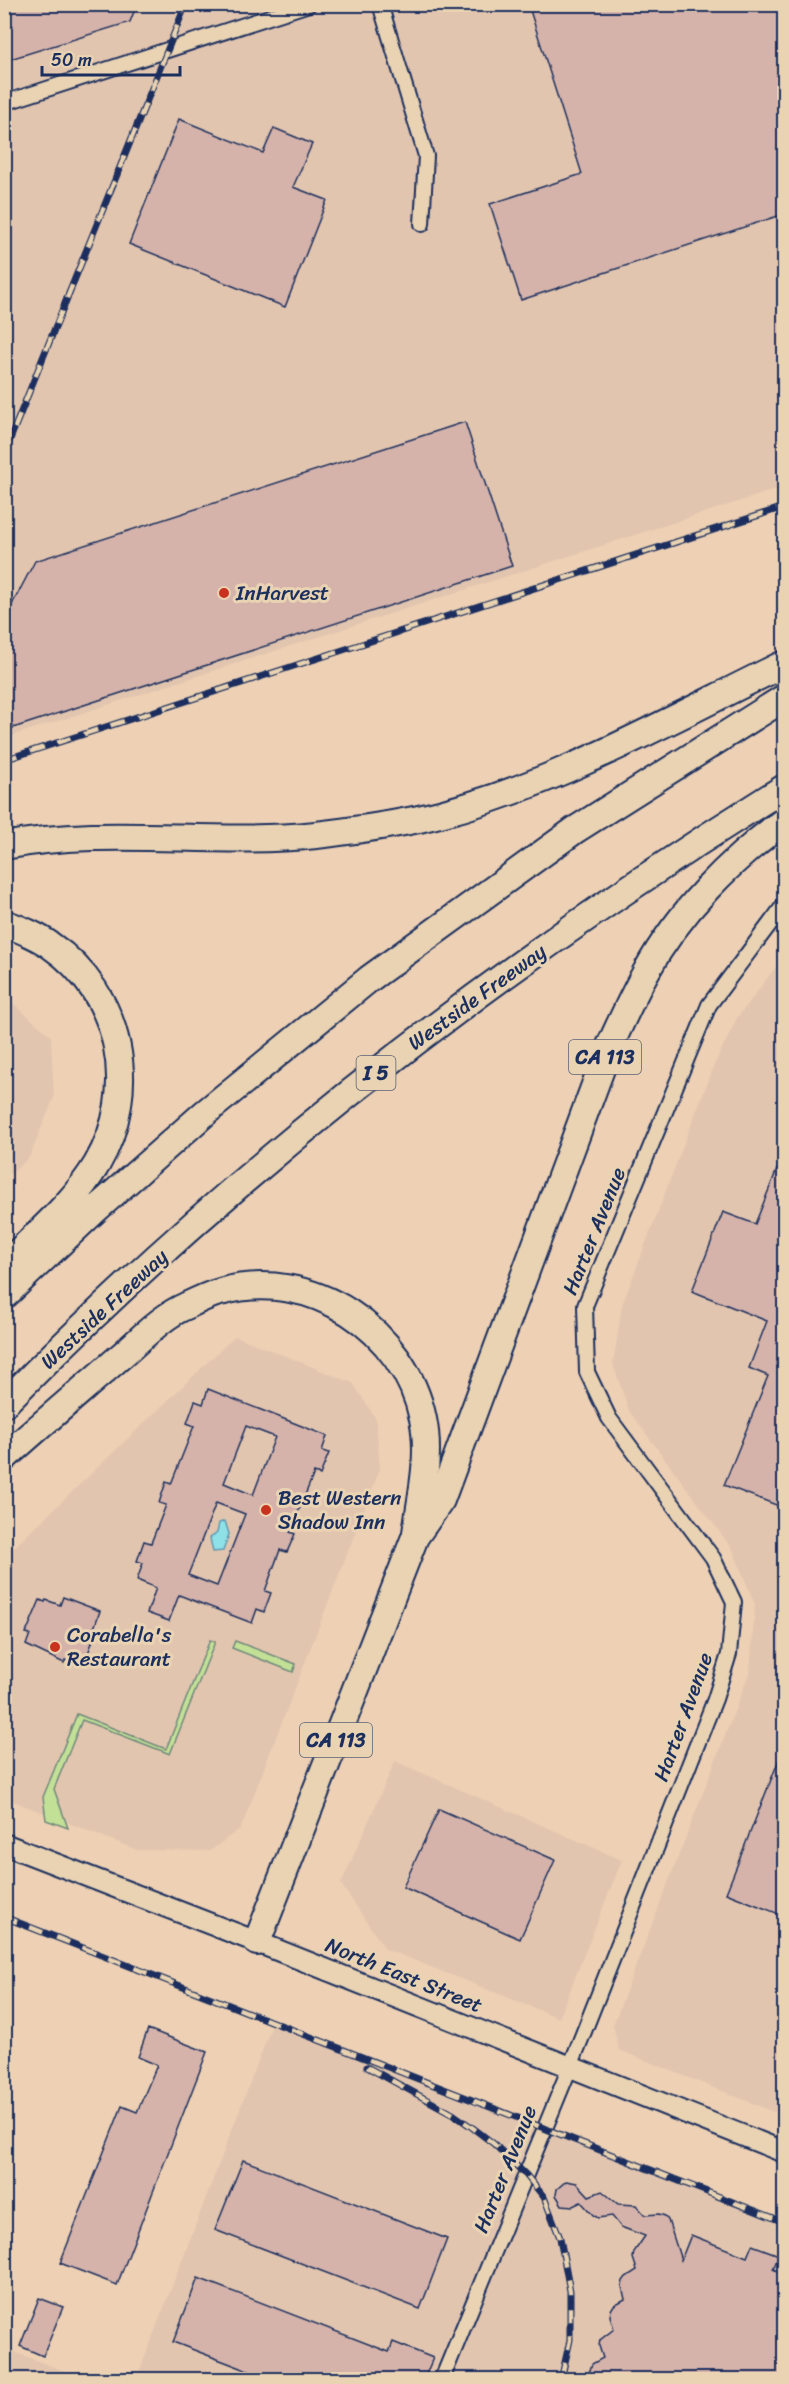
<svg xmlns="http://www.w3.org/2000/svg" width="789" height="2384" font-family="Sriracha,sans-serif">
  <rect width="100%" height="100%" fill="#eed1b4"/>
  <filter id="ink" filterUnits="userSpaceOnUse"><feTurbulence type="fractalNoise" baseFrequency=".0167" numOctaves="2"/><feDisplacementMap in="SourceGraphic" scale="12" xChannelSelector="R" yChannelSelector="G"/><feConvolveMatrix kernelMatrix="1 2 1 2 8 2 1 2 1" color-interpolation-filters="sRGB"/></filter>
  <g filter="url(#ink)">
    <!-- built -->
    <g fill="#e2c5af">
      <polygon points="5,5 784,5 784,487 5,738"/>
      <polygon points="784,956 784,2116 619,2050 613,2025 750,1671 755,1605 733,1550 629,1411 613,1364 622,1305 714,1065 737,1018"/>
      <polygon points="5,996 51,1036 54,1098 29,1158 5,1179"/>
      <polygon points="235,1336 353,1383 376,1419 380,1469 241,1828 210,1851 137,1850 5,1798 5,1556"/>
      <polygon points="395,1761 622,1860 559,2018 385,1949 341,1884"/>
      <polygon points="272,2025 784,2223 784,2379 136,2380"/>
      <polygon points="7,2349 85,2379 5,2379 5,2355"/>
    </g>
    <!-- green -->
    <g fill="#c3e097" stroke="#6f887a" stroke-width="1.5">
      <polygon points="210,1640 215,1642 170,1754 82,1720 54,1789 68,1828 46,1820 43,1797 77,1714 166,1749"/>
      <polygon points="235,1641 296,1664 293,1672 232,1648"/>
    </g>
    <!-- water -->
    <polygon fill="#8fe1e8" stroke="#619ab1" stroke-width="1.5" points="225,1521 229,1534 223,1551 213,1552 210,1538 217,1533 219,1523"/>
    <!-- building -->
    <g fill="#d5b3aa" stroke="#1b2f5e" stroke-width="1.5" fill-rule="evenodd">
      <polygon points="4,4 137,4 130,22 4,61"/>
      <polygon points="528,4 779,4 781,11 784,10 784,214 521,300 490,204 582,174"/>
      <polygon points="179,119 263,153 274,128 312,144 293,187 327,200 285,307 129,244"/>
      <polygon points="465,422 512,566 10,729 4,713 4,620 35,561"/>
      <polygon points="784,1152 784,1508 724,1485 768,1376 749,1368 767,1321 692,1291 723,1212 755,1224"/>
      <path d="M208 1389 327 1436 322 1451 329 1453 320 1475 314 1473 290 1532 295 1534 287 1552 280 1550 265 1591 271 1593 264 1612 257 1609 252 1623 179 1595 169 1621 147 1613 156 1588 137 1580 143 1563 137 1561 144 1541 151 1543 166 1505 159 1503 166 1482 171 1484 194 1426 187 1423 195 1401 203 1404ZM246 1426 275 1437 253 1495 224 1483ZM216 1503 245 1514 217 1586 188 1575Z"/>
      <polygon points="63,1597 100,1611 92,1634 95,1635 87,1656 83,1655 79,1666 65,1660 64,1663 26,1645 30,1634 26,1633 40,1600 45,1602 46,1600 60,1605"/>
      <polygon points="784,1747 784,1916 726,1893"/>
      <polygon points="439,1809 555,1860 520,1939 403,1887"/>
      <polygon points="148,2029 207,2052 117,2285 60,2263 122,2106 137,2112 157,2065 138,2057"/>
      <polygon points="243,2160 447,2239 420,2309 215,2230"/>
      <polygon points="566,2181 577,2183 589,2196 602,2191 618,2204 636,2205 645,2215 659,2214 665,2216 668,2220 681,2260 691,2235 747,2257 752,2245 779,2255 773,2269 784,2274 784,2379 587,2379 592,2364 603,2358 599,2346 600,2340 614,2329 610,2316 611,2310 614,2305 625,2299 622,2287 623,2281 626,2277 637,2270 633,2258 634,2252 645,2236 621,2227 612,2216 598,2218 593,2215 581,2202 573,2206 562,2205 556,2195 557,2189"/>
      <polygon points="198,2278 389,2352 393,2342 433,2358 424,2379 270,2379 173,2342"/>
      <polygon points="39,2298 63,2307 43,2356 20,2346"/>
    </g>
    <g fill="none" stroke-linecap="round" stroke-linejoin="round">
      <!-- street casing -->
      <g stroke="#1b2f5e" stroke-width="18">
        <g id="street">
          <polyline points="380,4 426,156 422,224"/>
          <polyline points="4,103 309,4"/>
          <polyline points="443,2377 570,2067 715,1699 729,1654 734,1602 713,1558 609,1418 587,1372 585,1306 709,1005 784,905"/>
        </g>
      </g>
      <!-- secondary casing -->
      <g stroke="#1b2f5e" stroke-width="24">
        <polyline id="secondary" points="4,1844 257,1942 784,2152"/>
      </g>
      <!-- highway casing -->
      <g stroke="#1b2f5e" stroke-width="30">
        <g id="highway">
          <path d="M4 846C107 826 213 846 316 835 350 831 385 826 419 819 543 792 670 719 784 664"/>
          <path d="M4 923C20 929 36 935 50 945 122 994 140 1090 97 1164 74 1203 36 1234 4 1266"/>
          <polyline points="4,1296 94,1211 206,1112 369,979 575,830 784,698"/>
          <path d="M4 1404C237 1167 502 963 784 788"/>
          <path d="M4 1458C43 1423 82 1390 121 1356 141 1339 162 1316 186 1306 196 1301 208 1295 220 1292 311 1266 405 1330 423 1419 431 1456 421 1496 416 1533"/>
          <path d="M257 1942 415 1537 441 1500 608 1050C620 1024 632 997 646 972 678 913 730 860 784 821"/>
        </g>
      </g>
      <!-- street -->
      <use href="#street" stroke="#e9d3b2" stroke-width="14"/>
      <!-- secondary -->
      <use href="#secondary" stroke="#e9d3b2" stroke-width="20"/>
      <!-- highway -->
      <use href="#highway" stroke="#e9d3b2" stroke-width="26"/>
      <!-- rail casing -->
      <g stroke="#1b2f5e" stroke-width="7">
        <g id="rail">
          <polyline points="4,454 186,4"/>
          <polyline points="4,760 784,507"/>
          <polyline points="4,1917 784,2222"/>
          <polyline points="367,2067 453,2114 473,2128 494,2144 526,2175 544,2197 560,2238 570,2291 570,2340 561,2380"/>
        </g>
      </g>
      <!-- rail -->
      <use href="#rail" stroke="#e9d3b2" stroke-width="4.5" stroke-dasharray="14" stroke-linecap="butt"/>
    </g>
  </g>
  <!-- markers -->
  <g fill="#c8321e" stroke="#e9d3b2" stroke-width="2">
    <circle cx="224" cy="593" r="6"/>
    <circle cx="266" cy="1510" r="6"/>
    <circle cx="55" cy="1647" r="6"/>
  </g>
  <g text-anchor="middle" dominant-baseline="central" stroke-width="6" stroke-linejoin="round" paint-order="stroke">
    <!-- shield labels -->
    <g fill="#e9d3b2" stroke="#596077" stroke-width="1.5">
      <rect x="569" y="1040" width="72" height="34" rx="4.5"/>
      <rect x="356.5" y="1056" width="39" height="34" rx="4.5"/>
      <rect x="300" y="1723" width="72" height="34" rx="4.5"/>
    </g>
    <g font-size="20" font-weight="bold" fill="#1b2f5e">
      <text x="605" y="1057">CA 113</text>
      <text x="376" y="1073">I 5</text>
      <text x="336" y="1740">CA 113</text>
    </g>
    <!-- poi labels -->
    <g font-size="21" fill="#1b2f5e" stroke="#e9d3b2" text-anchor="start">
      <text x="236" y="593">InHarvest</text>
      <text x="278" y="1498">Best Western<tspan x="278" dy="24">Shadow Inn</tspan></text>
      <text x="67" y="1635">Corabella's<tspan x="67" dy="24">Restaurant</tspan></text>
    </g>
    <!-- street labels -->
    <g font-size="21" fill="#1b2f5e" stroke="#e9d3b2">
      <text transform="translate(477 997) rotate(-36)">Westside Freeway</text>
      <text transform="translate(594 1231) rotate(-68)">Harter Avenue</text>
      <text transform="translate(104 1309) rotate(-43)">Westside Freeway</text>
      <text transform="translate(683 1717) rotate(-70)">Harter Avenue</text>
      <text transform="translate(404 1975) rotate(22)">North East Street</text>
      <text transform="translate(505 2169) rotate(-68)">Harter Avenue</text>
    </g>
  </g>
  <!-- margin -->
  <rect width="789" height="2384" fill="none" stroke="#e9d3b2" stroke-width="24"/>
  <rect x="12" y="12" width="765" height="2360" fill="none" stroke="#1b2f5e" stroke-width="2" filter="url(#ink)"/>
  <!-- scale -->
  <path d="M42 66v9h138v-9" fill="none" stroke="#1b2f5e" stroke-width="3"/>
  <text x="51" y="66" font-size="18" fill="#1b2f5e" stroke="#e9d3b2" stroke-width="4.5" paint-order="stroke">50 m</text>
</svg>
